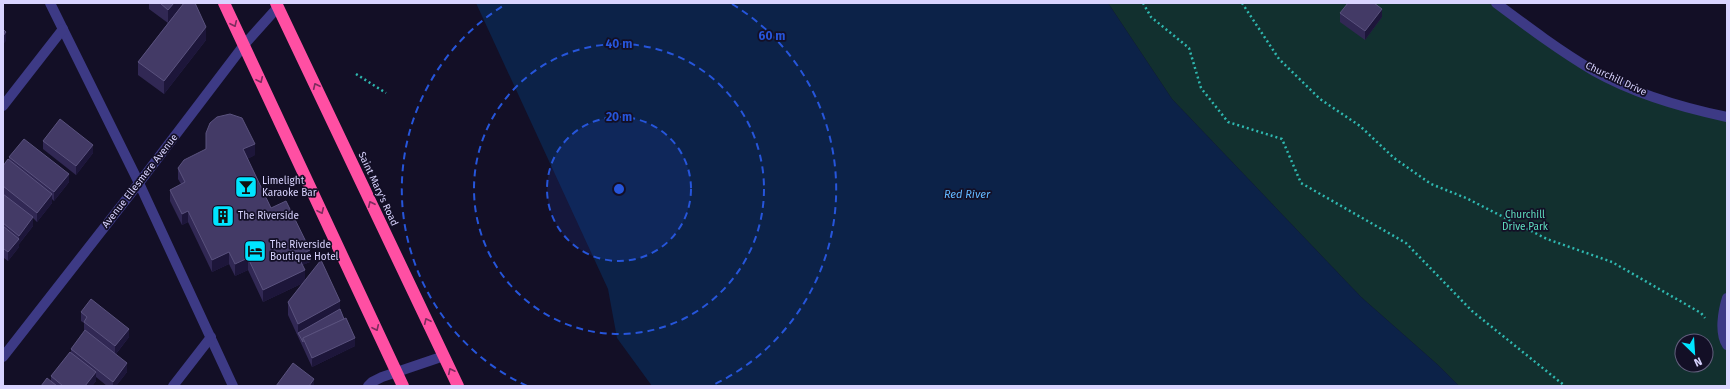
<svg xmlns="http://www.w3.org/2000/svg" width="1730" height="389" font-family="'Fira Sans',sans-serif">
  <rect width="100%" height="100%" fill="#130f26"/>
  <!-- park -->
  <path fill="#12302f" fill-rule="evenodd" d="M1108 3H1496L1543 37 1640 91 1727 117V386H1459L1438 365 1361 297 1172 99ZM1682 341H1706V365H1682Z"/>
  <!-- water -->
  <polygon fill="#0c2248" points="476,3 1108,3 1172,99 1361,297 1438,365 1459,386 652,386 617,338 608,289"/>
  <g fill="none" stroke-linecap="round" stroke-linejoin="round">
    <!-- path -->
    <g stroke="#2fb8b0" stroke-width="2.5" stroke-dasharray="2 3" stroke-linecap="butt">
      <polyline points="1143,3 1151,17 1189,48 1201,88 1228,122 1282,139 1301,183 1406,243 1472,311 1565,386"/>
      <polyline points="1242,3 1279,59 1320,99 1360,126 1394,158 1431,184 1466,198 1547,239 1612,262 1701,313 1705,318"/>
      <polyline points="356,74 386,93"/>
    </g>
    <!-- lane -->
    <g stroke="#3d3a85" stroke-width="10">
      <polyline points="50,3 139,183 233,386"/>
      <polyline points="3,106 63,29"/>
      <path d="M1727 298C1723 311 1719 333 1727 345"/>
      <polyline points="173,386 211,337"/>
    </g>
    <!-- street -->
    <g stroke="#3d3a85" stroke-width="10">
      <path d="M1496 3C1528 27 1560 51 1594 71 1633 93 1684 108 1727 117"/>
      <polyline points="3,357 139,183 244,45 278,7"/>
      <polyline points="368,386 372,382 382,377 444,356"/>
    </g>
    <!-- highway -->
    <g stroke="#ff4fa3" stroke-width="12">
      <polyline points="224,3 403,386"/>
      <polyline points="276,3 458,386"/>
    </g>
  </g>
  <!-- wall -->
  <g fill="#312854">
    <polygon points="149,3 195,3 206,40 164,94 138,75 138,62 168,23 149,9"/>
    <polygon points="1340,13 1382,17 1365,40 1340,22"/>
    <polygon points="43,141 93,153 76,175 43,149"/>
    <polygon points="255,155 247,159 271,208 310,262 302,265 305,280 340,309 355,346 312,367 288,315 288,302 303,283 263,302 248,270 235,276 229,264 212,272 188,222 182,225 170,201 170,190 181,184 178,179 178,168"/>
    <polygon points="9,157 69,182 54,201 52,199 52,203 37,222 33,218 33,226 19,244 19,247 8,261 4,258 3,259 3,166 9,160"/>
    <polygon points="81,312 129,337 116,354 127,372 116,386 107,386 96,377 96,381 92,386 41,386 51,381 51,376 71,353 71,349 85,331 84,330 84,323 81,321"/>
  </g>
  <!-- shaded-wall -->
  <g fill="#1d163a">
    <polygon points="174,3 184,3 168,23 168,10"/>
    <polygon points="1382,9 1382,17 1365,40 1365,31"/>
    <polygon points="206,27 206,40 164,94 164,81"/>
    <polygon points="6,32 6,41 3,45 3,36"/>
    <polygon points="255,144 255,155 243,161 243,149"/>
    <polygon points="93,145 93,153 76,175 76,166"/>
    <polygon points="69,174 69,182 54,201 54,192"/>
    <polygon points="52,194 52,203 37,222 37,213"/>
    <polygon points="188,211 188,222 182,225 182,214"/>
    <polygon points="33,217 33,226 19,244 19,247 8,261 8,252 19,239 19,236"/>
    <polygon points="4,249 4,258 3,259 3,250"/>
    <polygon points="310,250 310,262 298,267 298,256"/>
    <polygon points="229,252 229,264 212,272 212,260"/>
    <polygon points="248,258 248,270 235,276 235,264"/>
    <polygon points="305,270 305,282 263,302 263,290"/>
    <polygon points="340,301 340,314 298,333 298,324"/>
    <polygon points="129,329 129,337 115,355 115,346"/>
    <polygon points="355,338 355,346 312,367 312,358"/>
    <polygon points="127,363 127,372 116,386 113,386 113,382"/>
    <polygon points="96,372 96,381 92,386 85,386"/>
    <polygon points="314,379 314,386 309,386"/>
  </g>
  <!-- building -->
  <g fill="#433a66" stroke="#5a527e">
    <polygon points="160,3 174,3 168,10"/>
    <polygon points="184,3 195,3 206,27 164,81 138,62"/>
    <polygon points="1348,3 1374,3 1382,9 1365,31 1340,13"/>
    <polygon points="3,29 6,32 3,36"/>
    <polygon points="230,114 242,118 255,144 243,149 271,208 286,201 310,250 298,256 305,270 263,290 248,258 235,264 229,252 212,260 188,211 182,214 170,190 185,182 178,168 184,160 206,149 206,133 210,123 217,117"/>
    <polygon points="60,119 93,145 76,166 43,141"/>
    <polygon points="24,139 69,174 54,192 9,157"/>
    <polygon points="8,159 52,194 37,213 3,186 3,166"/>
    <polygon points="3,194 33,217 19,236 3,223"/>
    <polygon points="3,226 19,239 8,252 4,249 3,250"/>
    <polygon points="321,260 340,301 298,324 288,302"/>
    <polygon points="91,299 129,329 115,346 84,322 87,317 81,312"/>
    <polygon points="340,309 344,319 303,338 303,342 298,333"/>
    <polygon points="346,318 355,338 312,358 303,338"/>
    <polygon points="85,330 127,363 113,382 71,349"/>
    <polygon points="70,352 96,372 85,386 63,386 51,376"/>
    <polygon points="293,363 314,379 309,386 276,386"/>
    <polygon points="47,378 57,386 41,386"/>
  </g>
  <!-- one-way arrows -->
  <defs><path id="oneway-chevron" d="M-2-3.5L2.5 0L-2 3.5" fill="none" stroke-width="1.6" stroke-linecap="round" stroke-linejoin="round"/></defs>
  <g stroke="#7d2c5e">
    <use href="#oneway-chevron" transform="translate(234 24) rotate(65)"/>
    <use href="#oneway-chevron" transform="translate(260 80) rotate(65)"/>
    <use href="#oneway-chevron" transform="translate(316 86) rotate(-115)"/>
    <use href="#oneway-chevron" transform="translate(371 204) rotate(-115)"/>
    <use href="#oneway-chevron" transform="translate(321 211) rotate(65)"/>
    <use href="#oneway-chevron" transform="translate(427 321) rotate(-115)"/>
    <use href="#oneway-chevron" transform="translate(376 328) rotate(65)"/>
    <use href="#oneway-chevron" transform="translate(451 371) rotate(-116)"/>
  </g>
  <!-- distance rings -->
  <circle cx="619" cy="189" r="72" fill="#2655da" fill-opacity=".12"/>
  <g fill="none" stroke="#2655da" stroke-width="2" stroke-dasharray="7 5">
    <circle cx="619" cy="189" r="72"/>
    <circle cx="619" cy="189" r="145"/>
    <path d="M527 386A217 217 0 0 1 506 4M732 4A217 217 0 0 1 711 386"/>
  </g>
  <!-- icons -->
  <defs>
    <g id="bar-square" transform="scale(1.15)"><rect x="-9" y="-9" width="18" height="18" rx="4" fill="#00e5ff" stroke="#130f26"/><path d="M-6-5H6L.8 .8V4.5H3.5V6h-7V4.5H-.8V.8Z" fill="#111"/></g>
    <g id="building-square" transform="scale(1.15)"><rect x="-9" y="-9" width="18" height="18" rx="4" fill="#00e5ff" stroke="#130f26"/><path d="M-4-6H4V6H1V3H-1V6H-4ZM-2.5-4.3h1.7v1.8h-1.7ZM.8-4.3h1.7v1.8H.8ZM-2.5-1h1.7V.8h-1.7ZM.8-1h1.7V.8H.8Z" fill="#111"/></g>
    <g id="hotel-square" transform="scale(1.15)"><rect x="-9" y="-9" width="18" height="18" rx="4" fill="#00e5ff" stroke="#130f26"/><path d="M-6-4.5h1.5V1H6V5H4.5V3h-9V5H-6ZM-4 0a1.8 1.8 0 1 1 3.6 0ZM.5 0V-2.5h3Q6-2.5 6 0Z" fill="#111"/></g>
  </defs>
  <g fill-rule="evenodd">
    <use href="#bar-square" x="246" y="187"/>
    <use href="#building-square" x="223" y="216"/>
    <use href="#hotel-square" x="255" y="251"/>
  </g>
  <g text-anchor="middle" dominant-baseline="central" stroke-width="3.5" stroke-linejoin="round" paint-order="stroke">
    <!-- street labels -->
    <g font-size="10" fill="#d9d4ff" stroke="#130f26">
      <text transform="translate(1616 79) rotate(25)">Churchill Drive</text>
      <text transform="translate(140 181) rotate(-52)">Avenue Ellesmere Avenue</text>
      <text transform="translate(378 189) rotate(65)">Saint Mary's Road</text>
    </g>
    <!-- poi labels -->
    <g font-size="10" fill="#d9d4ff" stroke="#130f26" text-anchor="start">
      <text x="262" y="181">Limelight<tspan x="262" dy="12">Karaoke Bar</tspan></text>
      <text x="238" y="216">The Riverside</text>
      <text x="270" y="245">The Riverside<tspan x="270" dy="12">Boutique Hotel</tspan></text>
    </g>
    <!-- park labels -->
    <g font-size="10" fill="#5fe0c0" stroke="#130f26">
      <text x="1525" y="215">Churchill<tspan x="1525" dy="12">Drive Park</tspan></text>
    </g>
    <!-- water labels -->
    <g font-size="11" font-style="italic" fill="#62b6ff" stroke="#130f26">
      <text x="967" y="194">Red River</text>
    </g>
  </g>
  <circle cx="619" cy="189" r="6" fill="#2655da" stroke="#130f26" stroke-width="2"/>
  <g font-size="12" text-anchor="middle" font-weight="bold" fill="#2655da" stroke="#130f26" stroke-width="3.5" stroke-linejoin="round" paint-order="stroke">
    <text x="772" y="40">60 m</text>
    <text x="619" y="48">40 m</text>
    <text x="619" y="121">20 m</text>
  </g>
  <!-- border -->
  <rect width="1730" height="389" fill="none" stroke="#d9d4ff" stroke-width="8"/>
  <!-- north arrow -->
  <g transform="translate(1694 353) rotate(155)"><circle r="19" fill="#130f26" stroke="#625e7d"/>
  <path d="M0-3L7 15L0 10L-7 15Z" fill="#00e5ff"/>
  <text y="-6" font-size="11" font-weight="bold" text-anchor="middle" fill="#d9d4ff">N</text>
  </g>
</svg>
